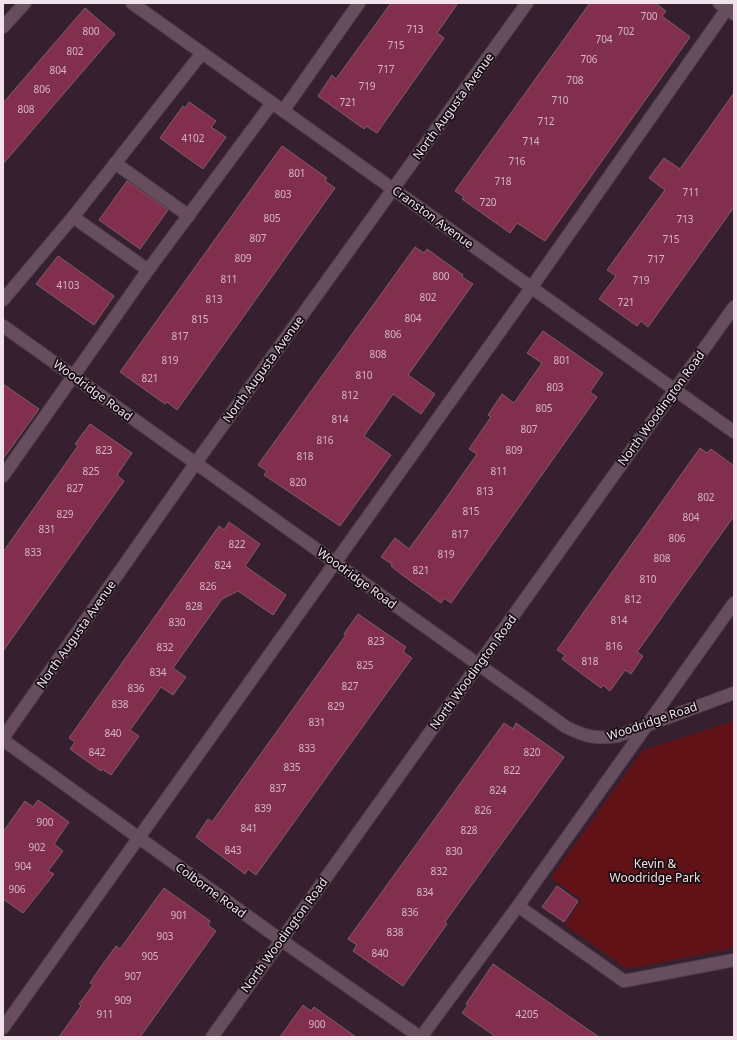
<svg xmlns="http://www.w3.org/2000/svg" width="737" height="1040" font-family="'Noto Sans',sans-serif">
  <rect width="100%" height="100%" fill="#36202f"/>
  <!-- green -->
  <polygon fill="#611217" points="734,721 734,948 627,969 565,925 581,900 551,878 643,750"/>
  <!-- building -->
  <g fill="#812f4c" stroke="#7e5f67">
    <polygon points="391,3 458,3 437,33 444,38 377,133 366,126 364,129 318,96 332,75 336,79"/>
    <polygon points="590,3 655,3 666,11 662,16 690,37 545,241 517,223 510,233 462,199 464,197 455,191"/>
    <polygon points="85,8 115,34 3,164 3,103"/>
    <polygon points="734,93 734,207 648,327 641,321 637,326 599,299 616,276 607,270 665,190 649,178 664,158 680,169"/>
    <polygon points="189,102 216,121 211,127 226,137 203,169 160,138 183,106 185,108"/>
    <polygon points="282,146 327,178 325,181 335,188 177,410 167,402 165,404 120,372"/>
    <polygon points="127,181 168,210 140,249 99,220"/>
    <polygon points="415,247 424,253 427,249 463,275 462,277 473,284 408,375 435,394 421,414 393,394 364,436 391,455 340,526 264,475 267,471 258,465"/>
    <polygon points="58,256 114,296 94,325 36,284"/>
    <polygon points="543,331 603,373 590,392 597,397 451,603 444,598 441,603 401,574 391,566 392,564 381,557 395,538 409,549 442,504 477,454 469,449 491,417 488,415 502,394 514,403 542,363 527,353"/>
    <polygon points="3,384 39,409 3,459"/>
    <polygon points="90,424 132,453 117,475 124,481 3,651 3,552 78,446 75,444"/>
    <polygon points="700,448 707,453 711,449 734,466 734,516 637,652 643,656 631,674 625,670 610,691 603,685 601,688 562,659 565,655 557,650"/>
    <polygon points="229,522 260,544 245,566 286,595 273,615 238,591 222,599 173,668 186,677 173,695 161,687 130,730 139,736 111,775 102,769 101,771 70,749 75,742 69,738 219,526 224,530"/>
    <polygon points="358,614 406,647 403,652 412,658 256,875 248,869 245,874 196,837 208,819 212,822 346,635 344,634"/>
    <polygon points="504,723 513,729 516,723 564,757 445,922 447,924 403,986 353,951 357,945 348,939"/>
    <polygon points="38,800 69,822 54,844 63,851 48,871 54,874 23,913 3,899 3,832 25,801 33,807"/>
    <polygon points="557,886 578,901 564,922 542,907"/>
    <polygon points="164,888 210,921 208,925 216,931 140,1037 59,1037 81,1006 79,1004 93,985 90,983 100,968 116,946 120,949"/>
    <polygon points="493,964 599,1037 496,1037 462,1013 468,1005 466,1004"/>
    <polygon points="303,1005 311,1011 314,1007 356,1037 280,1037"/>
  </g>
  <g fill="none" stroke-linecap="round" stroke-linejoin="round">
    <!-- lane casing -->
    <g stroke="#503d4a" stroke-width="14">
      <g id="lane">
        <polyline points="283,111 359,3"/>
        <polyline points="115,163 189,216"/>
        <polyline points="73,217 148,270"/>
        <polyline points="3,300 73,217 202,53"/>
        <polyline points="3,476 148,270 272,103"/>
        <polyline points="518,906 624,981 734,960"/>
        <polyline points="3,1028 531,288 731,3"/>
        <polyline points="421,1037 518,906 734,603"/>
      </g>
    </g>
    <!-- street casing -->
    <g stroke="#503d4a" stroke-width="14">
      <g id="street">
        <polyline points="132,3 734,432"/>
        <polyline points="719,3 734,14"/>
        <path d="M3 326 566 727C586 737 596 739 618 736L734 693"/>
        <polyline points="3,738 195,464 527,3"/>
        <polyline points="3,740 281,940 420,1037"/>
      </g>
    </g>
    <!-- secondary casing -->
    <g stroke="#503d4a" stroke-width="14">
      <g id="secondary">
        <polyline points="3,27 25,3"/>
        <polyline points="212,1037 734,307"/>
      </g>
    </g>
    <!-- lane -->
    <use href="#lane" stroke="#674e5e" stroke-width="12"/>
    <!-- street -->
    <use href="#street" stroke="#674e5e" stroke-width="12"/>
    <!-- secondary -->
    <use href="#secondary" stroke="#674e5e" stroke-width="12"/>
  </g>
  <g text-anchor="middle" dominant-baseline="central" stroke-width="3.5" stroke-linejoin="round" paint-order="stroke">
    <!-- number labels -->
    <g font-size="10" fill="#d5b5c3">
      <text x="649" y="16">700</text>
      <text x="415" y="29">713</text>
      <text x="91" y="31">800</text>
      <text x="626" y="31">702</text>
      <text x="604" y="39">704</text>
      <text x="396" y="45">715</text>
      <text x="75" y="51">802</text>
      <text x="589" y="59">706</text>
      <text x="386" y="69">717</text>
      <text x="58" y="70">804</text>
      <text x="575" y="80">708</text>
      <text x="367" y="86">719</text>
      <text x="42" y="89">806</text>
      <text x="560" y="100">710</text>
      <text x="348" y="102">721</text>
      <text x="26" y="109">808</text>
      <text x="546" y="121">712</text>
      <text x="193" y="138">4102</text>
      <text x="531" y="141">714</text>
      <text x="517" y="161">716</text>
      <text x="297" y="173">801</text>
      <text x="503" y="181">718</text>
      <text x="691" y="192">711</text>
      <text x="283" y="194">803</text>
      <text x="488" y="202">720</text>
      <text x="272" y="218">805</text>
      <text x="685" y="219">713</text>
      <text x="258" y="238">807</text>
      <text x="671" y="239">715</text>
      <text x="243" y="258">809</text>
      <text x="656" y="259">717</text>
      <text x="441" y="276">800</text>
      <text x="229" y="279">811</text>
      <text x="641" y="280">719</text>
      <text x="68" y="285">4103</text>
      <text x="428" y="297">802</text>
      <text x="214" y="299">813</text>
      <text x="626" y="302">721</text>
      <text x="413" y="318">804</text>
      <text x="200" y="319">815</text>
      <text x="393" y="334">806</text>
      <text x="180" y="336">817</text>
      <text x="378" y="354">808</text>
      <text x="170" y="360">819</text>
      <text x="562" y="360">801</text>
      <text x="364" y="375">810</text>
      <text x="150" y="378">821</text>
      <text x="555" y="387">803</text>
      <text x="350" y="395">812</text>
      <text x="544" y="408">805</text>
      <text x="340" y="419">814</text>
      <text x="529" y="429">807</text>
      <text x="325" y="440">816</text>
      <text x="104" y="450">823</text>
      <text x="514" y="450">809</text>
      <text x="305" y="456">818</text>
      <text x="91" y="471">825</text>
      <text x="499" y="471">811</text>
      <text x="298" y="482">820</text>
      <text x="75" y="488">827</text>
      <text x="485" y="491">813</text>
      <text x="706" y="497">802</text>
      <text x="471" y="511">815</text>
      <text x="65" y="514">829</text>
      <text x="691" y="517">804</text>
      <text x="47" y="529">831</text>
      <text x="460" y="534">817</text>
      <text x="677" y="538">806</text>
      <text x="237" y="544">822</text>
      <text x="33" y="552">833</text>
      <text x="446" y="554">819</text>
      <text x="662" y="558">808</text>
      <text x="223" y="565">824</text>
      <text x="421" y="570">821</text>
      <text x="648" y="579">810</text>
      <text x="208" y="586">826</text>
      <text x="633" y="599">812</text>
      <text x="194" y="606">828</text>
      <text x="619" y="620">814</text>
      <text x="177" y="622">830</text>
      <text x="376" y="641">823</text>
      <text x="614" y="646">816</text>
      <text x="165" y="647">832</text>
      <text x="590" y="661">818</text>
      <text x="365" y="665">825</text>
      <text x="158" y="672">834</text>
      <text x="350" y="686">827</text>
      <text x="136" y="688">836</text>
      <text x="120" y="704">838</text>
      <text x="336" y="706">829</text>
      <text x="317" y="722">831</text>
      <text x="113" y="733">840</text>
      <text x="307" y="748">833</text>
      <text x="97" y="752">842</text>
      <text x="532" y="752">820</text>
      <text x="292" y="767">835</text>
      <text x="512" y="770">822</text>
      <text x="278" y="788">837</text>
      <text x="498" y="790">824</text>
      <text x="263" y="808">839</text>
      <text x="483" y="810">826</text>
      <text x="45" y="822">900</text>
      <text x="249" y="828">841</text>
      <text x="469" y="830">828</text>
      <text x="37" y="847">902</text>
      <text x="233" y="850">843</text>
      <text x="454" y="851">830</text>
      <text x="23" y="866">904</text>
      <text x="439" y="871">832</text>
      <text x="17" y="889">906</text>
      <text x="425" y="892">834</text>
      <text x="410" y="912">836</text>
      <text x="179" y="915">901</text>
      <text x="395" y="932">838</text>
      <text x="165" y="936">903</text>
      <text x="380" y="953">840</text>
      <text x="150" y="956">905</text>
      <text x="133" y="976">907</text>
      <text x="123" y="1000">909</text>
      <text x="105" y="1014">911</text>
      <text x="527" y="1014">4205</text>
      <text x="317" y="1024">900</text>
    </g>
    <!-- street labels -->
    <g font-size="12" fill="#f1e2eb" stroke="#170d14">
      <text transform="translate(453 106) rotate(-54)">North Augusta Avenue</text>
      <text transform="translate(433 217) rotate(36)">Cranston Avenue</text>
      <text transform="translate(263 369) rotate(-54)">North Augusta Avenue</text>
      <text transform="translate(93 390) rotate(36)">Woodridge Road</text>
      <text transform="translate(661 408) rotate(-54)">North Woodington Road</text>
      <text transform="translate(357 578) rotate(36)">Woodridge Road</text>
      <text transform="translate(76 634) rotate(-55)">North Augusta Avenue</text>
      <text transform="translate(473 672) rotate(-54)">North Woodington Road</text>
      <text transform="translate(652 721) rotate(-19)">Woodridge Road</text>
      <text transform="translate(211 890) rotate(36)">Colborne Road</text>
      <text transform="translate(284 935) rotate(-54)">North Woodington Road</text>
    </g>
    <!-- park labels -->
    <g font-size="12" fill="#f5dad8" stroke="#170d14">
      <text x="655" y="863">Kevin &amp;<tspan x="655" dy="14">Woodridge Park</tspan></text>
    </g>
  </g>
  <!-- border -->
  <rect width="737" height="1040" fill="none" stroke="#f1e2eb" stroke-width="8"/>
</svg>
